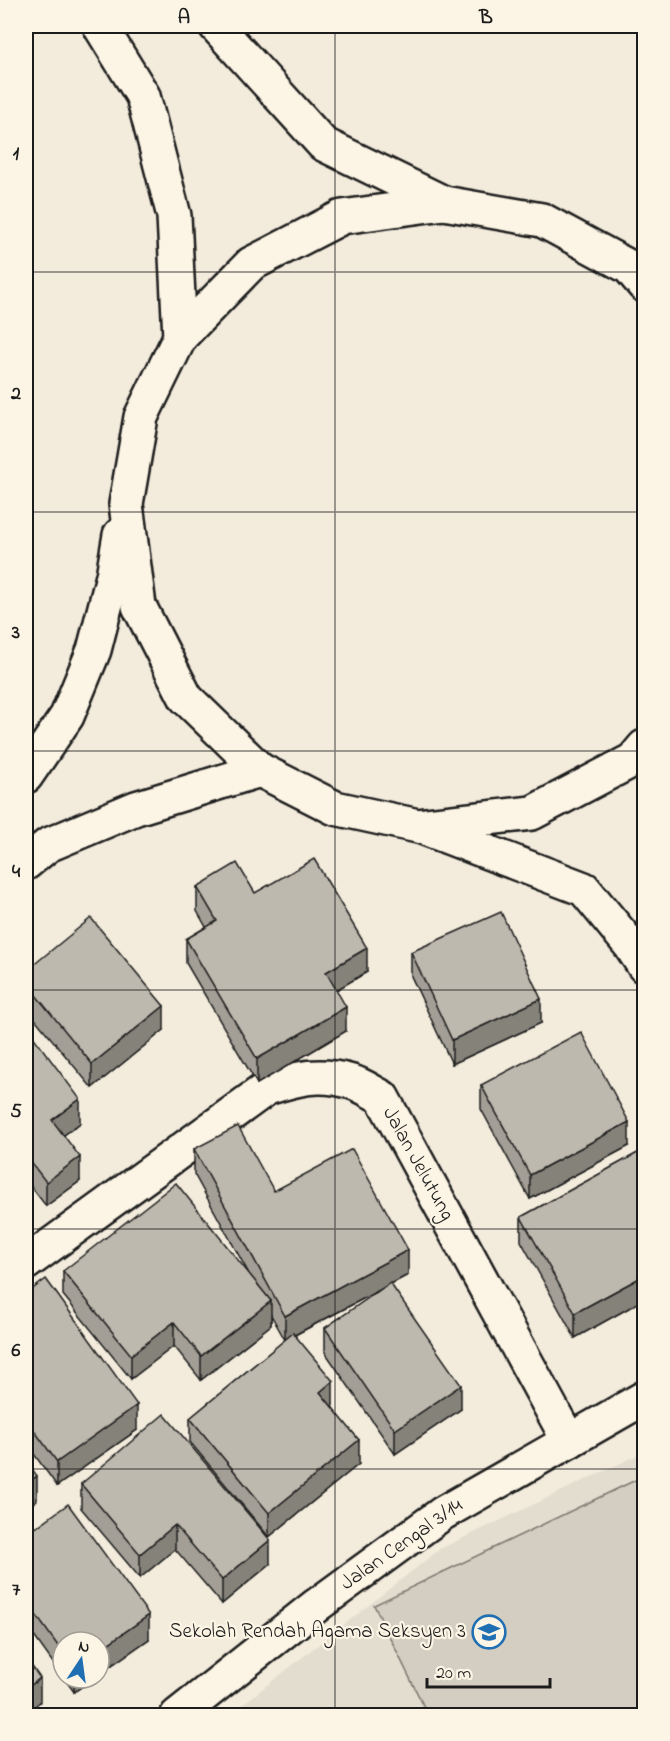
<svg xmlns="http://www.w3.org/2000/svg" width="670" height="1741" font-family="'Indie Flower',sans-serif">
  <rect width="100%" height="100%" fill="#f3ecdd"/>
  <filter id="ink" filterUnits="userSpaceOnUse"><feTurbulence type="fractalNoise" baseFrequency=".0167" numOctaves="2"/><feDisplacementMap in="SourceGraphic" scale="12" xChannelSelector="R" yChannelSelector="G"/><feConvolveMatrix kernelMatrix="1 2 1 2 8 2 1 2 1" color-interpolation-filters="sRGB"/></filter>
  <g filter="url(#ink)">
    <!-- built -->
    <polygon fill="#e3ddcf" points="644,1452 644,1715 228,1716 440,1549"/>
    <!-- green -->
    <polygon fill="#d3cec1" stroke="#78756e" stroke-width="1.5" points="644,1476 644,1715 428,1715 374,1605"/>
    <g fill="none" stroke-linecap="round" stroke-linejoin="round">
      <!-- minor casing -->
      <g stroke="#1c1c1c" stroke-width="38">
        <g id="minor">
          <path d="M26 1263 267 1088C297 1078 320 1072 352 1082 362 1085 372 1092 382 1097L569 1441"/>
          <polyline points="177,1716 317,1605 443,1513 644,1398"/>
        </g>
      </g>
      <!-- secondary casing -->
      <g stroke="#1c1c1c" stroke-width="38">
        <g id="secondary">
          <polyline points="100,26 143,96 174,216 180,337"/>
          <polyline points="216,26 323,144 444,203"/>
          <polyline points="644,285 629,267 542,220 444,203 342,217 251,264 180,337 141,417 126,504 139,606 186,698 260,770 335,808 418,826 532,813 633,760 644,747"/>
          <polyline points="26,776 67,716 94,650 113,576 120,535"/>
          <polyline points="422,827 584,889 631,946 644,966"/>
          <polyline points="26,863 48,845 136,808 260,770"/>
        </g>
      </g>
      <!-- minor -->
      <use href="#minor" stroke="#fcf5e5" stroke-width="33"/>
      <!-- secondary -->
      <use href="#secondary" stroke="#fcf5e5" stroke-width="33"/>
    </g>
    <!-- wall -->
    <g fill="#a39f96" stroke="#1c1c1c" stroke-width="1.5">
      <polygon points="197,887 255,893 367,972 336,990 346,1031 257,1084 186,963 186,939 206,927 197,911"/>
      <polygon points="411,952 541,1023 452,1064 411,976"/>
      <polygon points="26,971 164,1030 92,1088 26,1008"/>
      <polygon points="26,1027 80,1123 64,1135 80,1181 46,1206 26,1180"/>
      <polygon points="481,1085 629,1146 530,1199 481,1109"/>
      <polygon points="194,1149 274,1191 408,1275 391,1284 461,1409 395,1454 325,1352 325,1328 387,1286 295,1335 333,1405 332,1406 359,1464 269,1537 190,1442 190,1418 285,1340 271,1315 271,1325 201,1380 174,1346 131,1379 63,1295 63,1271 248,1272 194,1174"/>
      <polygon points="645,1149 645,1299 575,1338 521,1241 521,1217"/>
      <polygon points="26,1294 137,1430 57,1486 26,1443"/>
      <polygon points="81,1484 270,1564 222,1604 175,1549 140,1578 81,1508"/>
      <polygon points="26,1535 149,1639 99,1674 99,1642 63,1642 63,1677 26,1625"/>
      <polygon points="64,1678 94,1678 74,1692"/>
    </g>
    <!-- shaded-wall -->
    <g fill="#85827a" stroke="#1c1c1c" stroke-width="1.5">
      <polygon points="367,948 367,972 326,996 326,972"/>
      <polygon points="541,999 541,1023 452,1064 452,1040"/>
      <polygon points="164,1006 164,1030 92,1088 92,1064"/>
      <polygon points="346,1007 346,1031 257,1084 257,1059"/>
      <polygon points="80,1099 80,1123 52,1144 52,1120"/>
      <polygon points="629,1122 629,1146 530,1199 530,1175"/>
      <polygon points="80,1157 80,1181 46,1206 46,1182"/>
      <polygon points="408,1250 408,1275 285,1340 285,1316"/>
      <polygon points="645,1275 645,1299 575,1338 575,1313"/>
      <polygon points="271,1301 271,1325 201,1380 201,1356"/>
      <polygon points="174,1322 174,1346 131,1379 131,1355"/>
      <polygon points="333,1381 333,1405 320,1416 320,1392"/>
      <polygon points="461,1385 461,1409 395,1454 395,1430"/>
      <polygon points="137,1405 137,1430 57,1486 57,1462"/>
      <polygon points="359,1440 359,1464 269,1537 269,1513"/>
      <polygon points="37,1476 37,1500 26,1509 26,1484"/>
      <polygon points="175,1525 175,1549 140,1578 140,1554"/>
      <polygon points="270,1540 270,1564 222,1604 222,1580"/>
      <polygon points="149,1615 149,1639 99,1674 99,1650"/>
      <polygon points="40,1678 40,1702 26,1713 26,1689"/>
      <polygon points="74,1678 94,1678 74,1692"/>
    </g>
    <!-- building -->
    <g fill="#beb9ae" stroke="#1c1c1c" stroke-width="1.5">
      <polygon points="314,859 367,948 326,972 346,1007 257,1059 186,939 217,921 197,887 237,863 255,893"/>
      <polygon points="501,912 541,999 452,1040 411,952"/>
      <polygon points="91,918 164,1006 92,1064 26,983 26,971"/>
      <polygon points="26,1027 80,1099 52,1120 80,1157 46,1182 26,1156"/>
      <polygon points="581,1032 629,1122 530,1175 481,1085"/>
      <polygon points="238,1126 274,1191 352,1149 408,1250 285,1316 194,1149"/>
      <polygon points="645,1149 645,1275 575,1313 521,1217"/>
      <polygon points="176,1183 271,1301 201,1356 174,1322 131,1355 63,1271"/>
      <polygon points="46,1279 137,1405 57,1462 26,1419 26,1294"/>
      <polygon points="390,1283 461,1385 395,1430 325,1328"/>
      <polygon points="293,1333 333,1381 320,1392 359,1440 269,1513 190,1418"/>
      <polygon points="164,1414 270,1540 222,1580 175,1525 140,1554 81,1484"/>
      <polygon points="26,1460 37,1476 26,1484"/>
      <polygon points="68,1504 149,1615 99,1650 99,1642 63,1642 63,1653 26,1601 26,1535"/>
      <polygon points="26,1658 40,1678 26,1689"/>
    </g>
  </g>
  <!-- grid -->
  <path fill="none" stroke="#1c1c1c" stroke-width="1.5" stroke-opacity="0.55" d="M335 26V1716M26 272H644M26 512H644M26 751H644M26 990H644M26 1229H644M26 1469H644"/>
  <!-- icons -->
  <defs>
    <g id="school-ring" transform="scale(1.725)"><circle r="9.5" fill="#fcf5e5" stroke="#1f6fb2" stroke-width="1.5"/><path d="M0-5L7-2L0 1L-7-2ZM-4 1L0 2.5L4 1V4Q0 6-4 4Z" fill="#1f6fb2"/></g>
  </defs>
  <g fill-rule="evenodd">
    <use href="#school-ring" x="489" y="1632"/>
  </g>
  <g text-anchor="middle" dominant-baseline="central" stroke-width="4.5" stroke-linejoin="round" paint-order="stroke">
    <!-- street labels -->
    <g font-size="21" fill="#1c1c1c" stroke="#fcf5e5">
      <text transform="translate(418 1164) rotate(61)">Jalan Jelutung</text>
      <text transform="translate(402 1545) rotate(-35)">Jalan Cengal 3/14</text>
    </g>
    <!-- poi labels -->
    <g font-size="21" fill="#1c1c1c" stroke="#fcf5e5" text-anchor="end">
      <text x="466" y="1632">Sekolah Rendah Agama Seksyen 3</text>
    </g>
  </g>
  <!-- margin -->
  <rect width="670" height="1741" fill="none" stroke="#fcf5e5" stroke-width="66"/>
  <!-- north arrow -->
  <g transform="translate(81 1660) rotate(13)"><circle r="28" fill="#fcf5e5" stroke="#a29e95" stroke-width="1.5"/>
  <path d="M0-4.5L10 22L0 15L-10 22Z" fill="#1f6fb2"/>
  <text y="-9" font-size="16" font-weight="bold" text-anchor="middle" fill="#1c1c1c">N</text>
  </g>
  <!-- scale -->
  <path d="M427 1678v9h123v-9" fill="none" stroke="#1c1c1c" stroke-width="3"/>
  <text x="436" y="1678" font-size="18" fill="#1c1c1c" stroke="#fcf5e5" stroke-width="4.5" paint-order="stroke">20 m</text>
  <rect x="33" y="33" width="604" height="1675" fill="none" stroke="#1c1c1c" stroke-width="2"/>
  <g font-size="20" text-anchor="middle" font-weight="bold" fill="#1c1c1c">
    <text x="184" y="23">A</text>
    <text x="486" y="23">B</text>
    <text x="16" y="159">1</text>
    <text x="16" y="399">2</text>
    <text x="16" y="638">3</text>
    <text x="16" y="877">4</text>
    <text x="16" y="1117">5</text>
    <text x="16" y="1356">6</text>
    <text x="16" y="1595">7</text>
  </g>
</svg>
